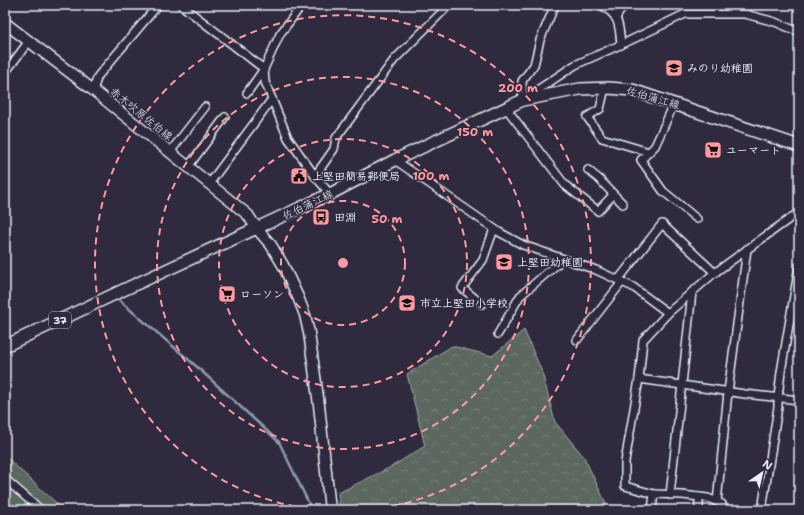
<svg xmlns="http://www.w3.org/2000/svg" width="804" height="515" font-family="'Shantell Sans','Klee One',sans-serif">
  <defs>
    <pattern id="forest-crowns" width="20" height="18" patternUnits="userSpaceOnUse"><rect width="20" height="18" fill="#5c685e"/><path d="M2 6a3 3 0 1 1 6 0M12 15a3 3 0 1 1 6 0" fill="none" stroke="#737e76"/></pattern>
  </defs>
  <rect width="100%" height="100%" fill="#2f2a3d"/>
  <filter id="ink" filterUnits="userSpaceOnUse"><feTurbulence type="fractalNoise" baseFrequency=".025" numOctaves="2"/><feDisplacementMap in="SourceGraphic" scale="8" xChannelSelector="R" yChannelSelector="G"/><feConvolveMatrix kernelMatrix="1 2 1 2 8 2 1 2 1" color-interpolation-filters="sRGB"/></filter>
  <g filter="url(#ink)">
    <!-- green -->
    <polygon fill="#5c685e" stroke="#a2acab" points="5,456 54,501 65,510 8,510 5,508"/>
    <!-- forest -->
    <polygon fill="url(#forest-crowns)" stroke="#a2acab" points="524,330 542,372 555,422 584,457 609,510 340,510 338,493 391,467 425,446 407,374 452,346 492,356"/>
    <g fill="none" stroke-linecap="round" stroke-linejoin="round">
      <!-- stream -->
      <polyline stroke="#8e9cae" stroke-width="2.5" points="120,301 196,366 279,442 312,510"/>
      <!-- street casing -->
      <g stroke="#e8f1f8" stroke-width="10">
        <g id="street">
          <polyline points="181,5 264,69 265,82 288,138 315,176 330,194"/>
          <path d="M601 5C620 16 619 25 621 45"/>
          <polyline points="616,18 622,8 621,5"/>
          <polyline points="5,73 29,41"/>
          <polyline points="605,88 600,109 587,117 602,138 649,152"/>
          <polyline points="93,90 98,76 158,5"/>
          <polyline points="247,93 264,69 280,34 302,5"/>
          <polyline points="527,97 575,65 629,41 685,14 745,14 775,22 799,32"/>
          <polyline points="523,100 522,81 534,65 540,40 555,5"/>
          <polyline points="674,104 655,146 641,160 663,191 697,219"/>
          <polyline points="506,108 565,185 598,211 613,195"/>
          <polyline points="170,152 205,107"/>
          <polyline points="395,160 499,232 523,245 596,270 633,287 668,313"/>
          <polyline points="188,167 225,117"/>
          <polyline points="588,170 599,179 623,204"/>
          <polyline points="315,176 334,149 336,138 394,60 449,5"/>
          <polyline points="209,184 272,99"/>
          <polyline points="618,280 662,224 715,273"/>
          <polyline points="482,304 462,288 483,260 494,229"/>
          <polyline points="498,334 520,296 563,259"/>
          <polyline points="577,340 622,282"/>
          <polyline points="639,379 745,394 799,400"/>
          <polyline points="5,479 41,510"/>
          <polyline points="670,495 692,292"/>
          <polyline points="717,502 728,392 747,249"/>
          <polyline points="652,510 654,494"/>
          <polyline points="699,510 699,497"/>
          <polyline points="722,510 722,504 708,498 682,495 654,494 625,486 625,462 639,379 643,340 668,313 713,274 799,212"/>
          <polyline points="762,510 778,407 778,397 781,372 799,266"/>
        </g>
      </g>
      <!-- secondary casing -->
      <g stroke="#e8f1f8" stroke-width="13">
        <polyline id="secondary" points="5,23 93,90 248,215 257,229 271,245 283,265 298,297 305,315 309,333 319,405 330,510"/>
      </g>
      <!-- primary casing -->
      <g stroke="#e8f1f8" stroke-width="14">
        <polyline id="primary" points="5,346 119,292 330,194 395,160 523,100 580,89 609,88 632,90 799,146"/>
      </g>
      <!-- street -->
      <use href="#street" stroke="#2f2a3d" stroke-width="7"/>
      <!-- secondary -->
      <use href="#secondary" stroke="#2f2a3d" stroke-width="10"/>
      <!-- primary -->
      <use href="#primary" stroke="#2f2a3d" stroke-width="11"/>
    </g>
  </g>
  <!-- distance rings -->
  <g fill="none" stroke="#ff9aa2" stroke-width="2" stroke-dasharray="7 5">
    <circle cx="343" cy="263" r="62"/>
    <circle cx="343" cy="263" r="124"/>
    <circle cx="343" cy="263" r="186"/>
    <path d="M319 510A248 248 0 1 1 367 510"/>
  </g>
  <!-- icons -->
  <defs>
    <g id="school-square" transform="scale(0.9)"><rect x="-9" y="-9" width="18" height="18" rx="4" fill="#ff9aa2" stroke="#2f2a3d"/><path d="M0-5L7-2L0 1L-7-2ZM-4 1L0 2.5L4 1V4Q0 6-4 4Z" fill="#111"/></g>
    <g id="supermarket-square" transform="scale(0.9)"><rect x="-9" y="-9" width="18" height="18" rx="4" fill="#ff9aa2" stroke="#2f2a3d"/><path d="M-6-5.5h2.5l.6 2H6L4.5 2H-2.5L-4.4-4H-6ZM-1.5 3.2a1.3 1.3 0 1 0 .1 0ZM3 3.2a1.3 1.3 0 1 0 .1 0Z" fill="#111"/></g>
    <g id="civic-square" transform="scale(0.9)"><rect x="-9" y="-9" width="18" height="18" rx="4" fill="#ff9aa2" stroke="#2f2a3d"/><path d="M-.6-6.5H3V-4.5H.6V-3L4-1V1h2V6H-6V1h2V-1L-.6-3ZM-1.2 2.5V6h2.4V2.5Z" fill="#111"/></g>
    <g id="bus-square" transform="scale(0.9)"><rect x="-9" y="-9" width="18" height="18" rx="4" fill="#ff9aa2" stroke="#2f2a3d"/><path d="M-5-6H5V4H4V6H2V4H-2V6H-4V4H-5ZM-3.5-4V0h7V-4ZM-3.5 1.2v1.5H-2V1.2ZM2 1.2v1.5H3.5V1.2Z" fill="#111"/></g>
  </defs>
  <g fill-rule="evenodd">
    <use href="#school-square" x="674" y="68"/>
    <use href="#supermarket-square" x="713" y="150"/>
    <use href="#civic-square" x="299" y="176"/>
    <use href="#bus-square" x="321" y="217"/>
    <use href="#school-square" x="504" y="262"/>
    <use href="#supermarket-square" x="227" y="294"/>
    <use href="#school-square" x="407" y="303"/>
  </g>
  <g text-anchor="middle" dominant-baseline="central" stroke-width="3" stroke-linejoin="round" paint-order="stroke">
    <!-- shield labels -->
    <rect fill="#2f2a3d" stroke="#b0b5c0" stroke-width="1" x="49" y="312" width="22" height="16" rx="3"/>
    <g font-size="10" font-weight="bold" fill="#e8f1f8">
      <text x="60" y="320">37</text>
    </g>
    <!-- poi labels -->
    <g font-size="11" font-weight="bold" fill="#e8f1f8" stroke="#2f2a3d" text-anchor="start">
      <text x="687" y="68">みのり幼稚園</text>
      <text x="726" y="150">ユーマート</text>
      <text x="312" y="176">上堅田簡易郵便局</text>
      <text x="334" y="217">田淵</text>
      <text x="517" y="262">上堅田幼稚園</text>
      <text x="240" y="294">ローソン</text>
      <text x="420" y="303">市立上堅田小学校</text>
    </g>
    <!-- street labels -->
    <g font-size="11" fill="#e8f1f8" stroke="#2f2a3d">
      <text transform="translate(653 98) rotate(16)">佐伯蒲江線</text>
      <text transform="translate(141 114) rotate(39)">赤木吹原佐伯線</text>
      <text transform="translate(308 205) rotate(-26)">佐伯蒲江線</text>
    </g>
  </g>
  <circle cx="343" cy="263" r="6" fill="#ff9aa2" stroke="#2f2a3d" stroke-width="2"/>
  <g font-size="12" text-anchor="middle" font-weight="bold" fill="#ff9aa2" stroke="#2f2a3d" stroke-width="3" stroke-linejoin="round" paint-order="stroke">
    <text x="518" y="92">200 m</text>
    <text x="475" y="136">150 m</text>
    <text x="431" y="180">100 m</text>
    <text x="387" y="223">50 m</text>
  </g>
  <!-- margin -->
  <rect width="804" height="515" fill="none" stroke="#2f2a3d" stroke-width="20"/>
  <rect x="10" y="10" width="784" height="495" fill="none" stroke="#e8f1f8" stroke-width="1.5" filter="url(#ink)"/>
  <!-- north arrow -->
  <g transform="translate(762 473) rotate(34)" stroke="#2f2a3d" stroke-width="3" paint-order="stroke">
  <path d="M0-3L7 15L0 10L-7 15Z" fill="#e8f1f8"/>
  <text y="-6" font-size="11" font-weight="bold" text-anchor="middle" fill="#e8f1f8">N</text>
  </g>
</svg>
